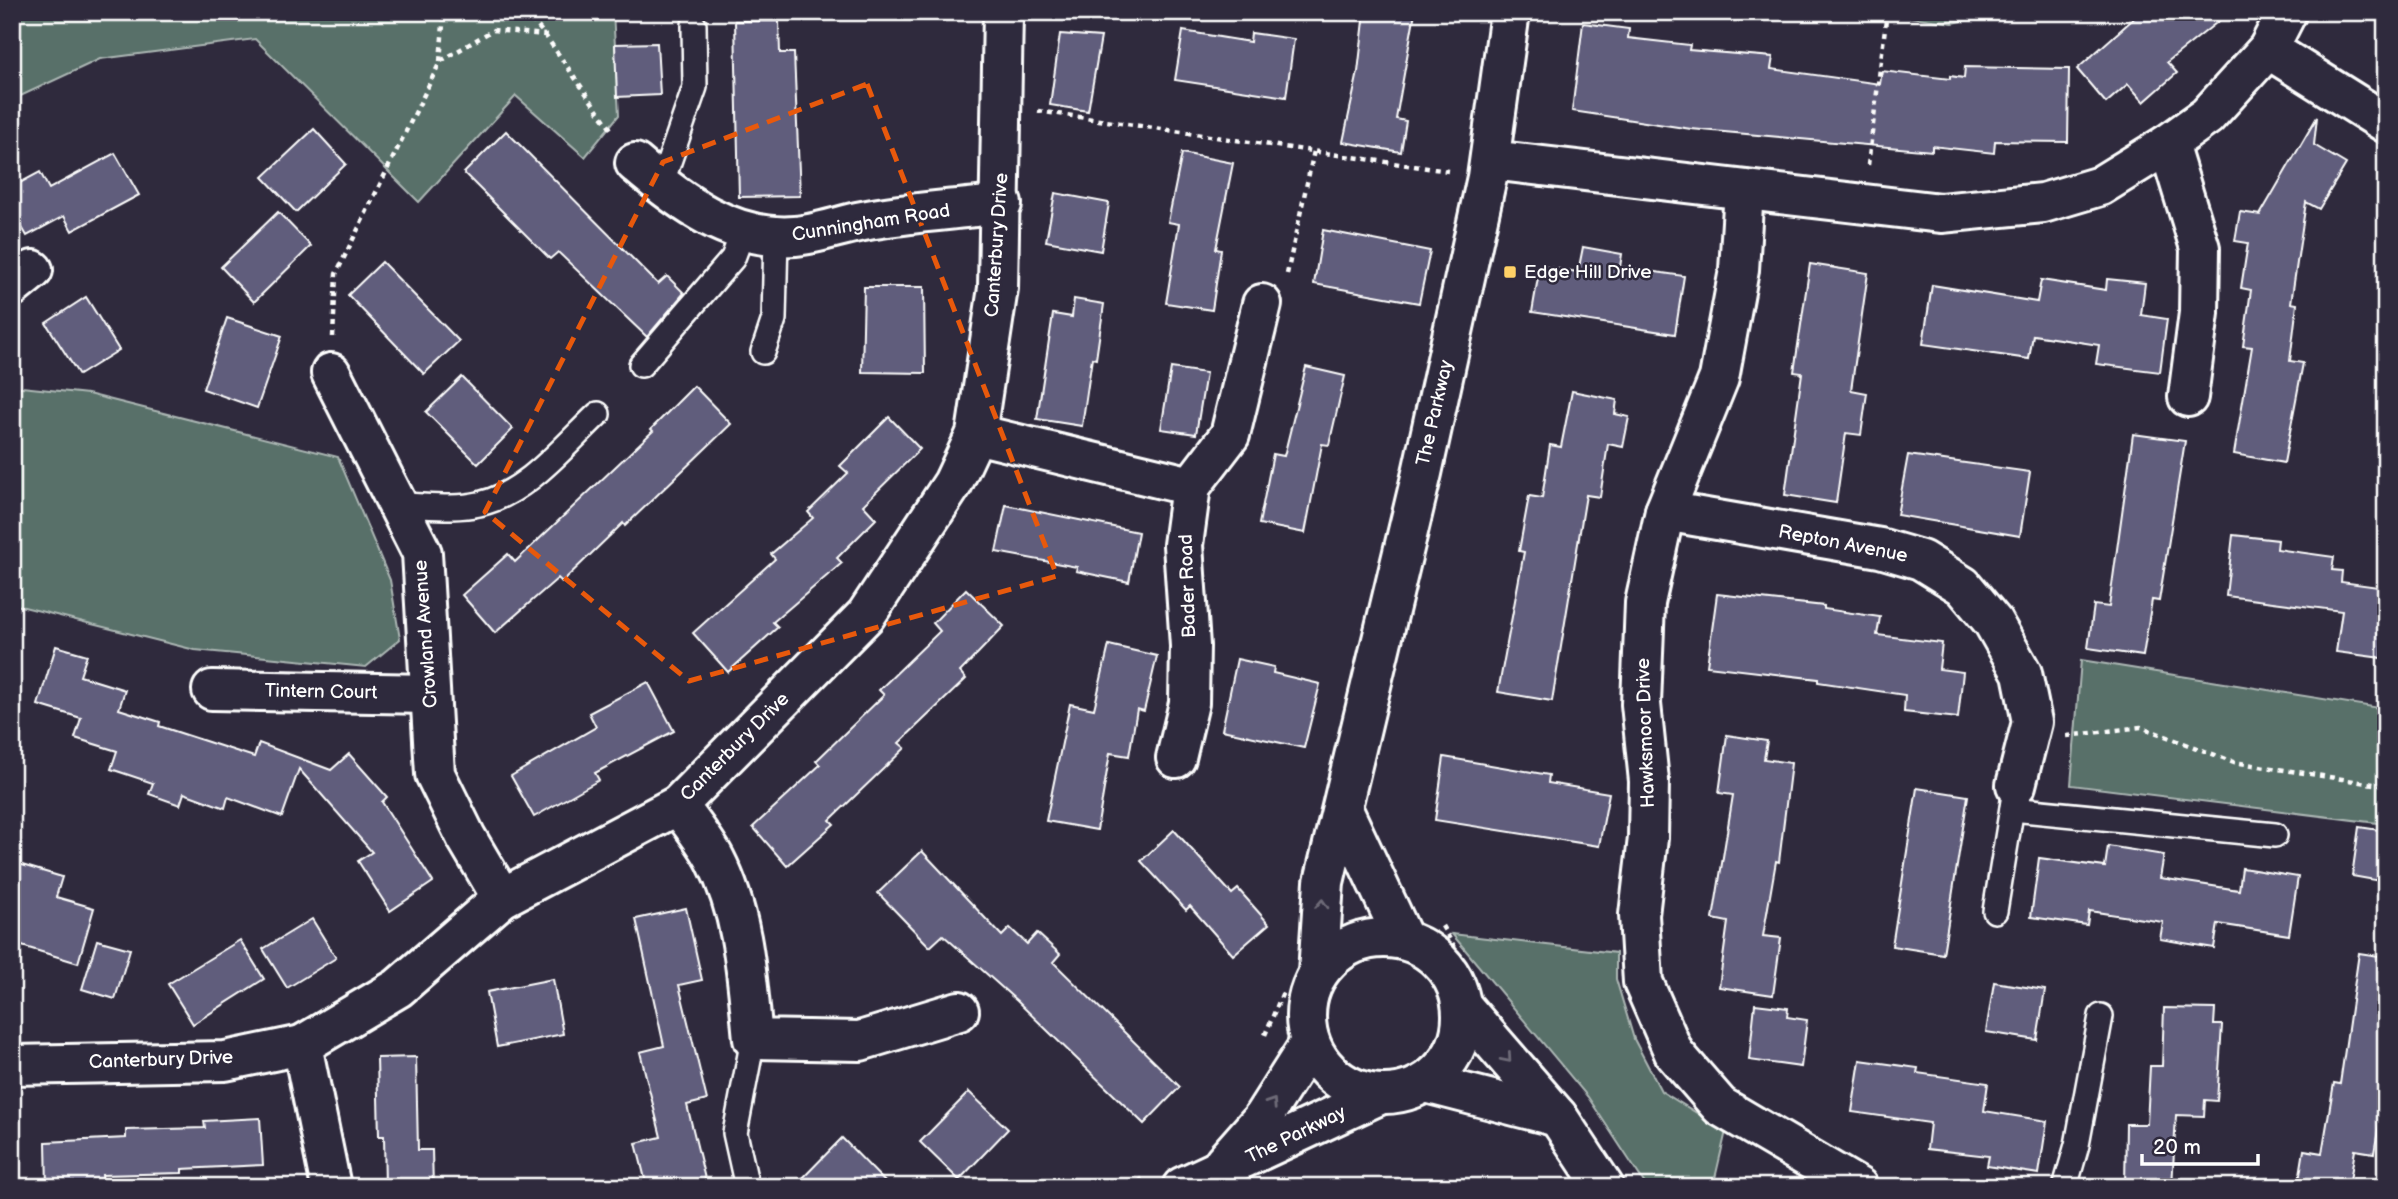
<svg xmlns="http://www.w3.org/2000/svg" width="2398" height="1199" font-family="'Balsamiq Sans',sans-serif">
  <rect width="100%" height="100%" fill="#2f2a3d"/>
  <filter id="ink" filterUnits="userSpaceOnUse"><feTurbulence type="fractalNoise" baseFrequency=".0143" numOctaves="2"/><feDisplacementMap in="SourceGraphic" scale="14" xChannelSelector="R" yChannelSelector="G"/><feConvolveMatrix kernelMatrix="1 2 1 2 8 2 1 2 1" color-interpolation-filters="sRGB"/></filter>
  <g filter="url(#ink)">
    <!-- green -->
    <g fill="#586f69" stroke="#acb7b4" stroke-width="2">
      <polygon points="12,12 613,12 619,115 585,157 516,96 419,202 255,39 100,59 12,100"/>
      <polygon points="1874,12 2004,12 1953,23"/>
      <polygon points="12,386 88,394 338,457 390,580 400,639 366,667 195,650 12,604"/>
      <polygon points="2081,660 2386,709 2386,824 2071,785"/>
      <polygon points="1452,934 1616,953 1616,979 1634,1039 1661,1091 1726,1131 1713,1187 1647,1187 1588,1097"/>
    </g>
    <!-- building -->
    <g fill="#605d7b" stroke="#fff" stroke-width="2">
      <polygon points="1365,12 1415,12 1396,119 1406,121 1401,152 1343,142 1358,72"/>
      <polygon points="2141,12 2230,12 2167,62 2177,73 2144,102 2128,84 2106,103 2077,69"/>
      <polygon points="735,21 779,21 780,53 794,53 800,196 739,197"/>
      <polygon points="1583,23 1629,29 1628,38 1690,45 1689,50 1773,57 1771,69 1880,84 1882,71 1950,79 1950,76 1964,78 1965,67 2069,69 2068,142 1995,141 1994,153 1932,146 1932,151 1691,129 1572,111"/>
      <polygon points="1183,31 1250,42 1251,33 1294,39 1286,97 1175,80"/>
      <polygon points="1060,34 1101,37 1088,111 1050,105"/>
      <polygon points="657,43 660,95 617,97 615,44"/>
      <polygon points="2317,117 2314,145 2346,164 2319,209 2306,202 2291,303 2297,304 2290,361 2303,363 2284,463 2234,454 2252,347 2243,346 2251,290 2241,288 2248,243 2235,241 2240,212 2260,215"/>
      <polygon points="314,129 346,164 296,212 263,177"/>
      <polygon points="506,131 658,284 667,276 684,293 647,337 558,252 550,259 464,173"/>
      <polygon points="115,153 139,195 72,231 64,216 27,236 12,210 12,187 40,172 49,189"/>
      <polygon points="1182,153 1233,163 1216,249 1221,250 1212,310 1166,303 1179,224 1168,222"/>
      <polygon points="1055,193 1109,203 1101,251 1046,241"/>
      <polygon points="278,212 311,246 254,302 221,267"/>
      <polygon points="1323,230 1430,251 1419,303 1314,284"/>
      <polygon points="1583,247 1622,254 1620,267 1684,276 1675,334 1532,312 1540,266 1578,272"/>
      <polygon points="382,262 459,341 424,374 348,295"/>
      <polygon points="1810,264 1868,273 1851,390 1867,393 1861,435 1846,433 1836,503 1785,495 1802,373 1794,372"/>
      <polygon points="2107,279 2145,283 2141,315 2167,319 2160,372 2096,364 2099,345 2033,335 2029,359 1923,344 1932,285 2037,302 2041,280 2106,290"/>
      <polygon points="864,287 924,287 925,373 862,372"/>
      <polygon points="86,297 119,350 79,375 46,323"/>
      <polygon points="1074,299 1104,304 1096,359 1092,358 1082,426 1037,419 1053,314 1072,317"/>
      <polygon points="227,318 282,336 257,408 203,389"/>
      <polygon points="1306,367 1345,376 1329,445 1322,444 1305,533 1259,524 1273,454 1284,456"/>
      <polygon points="1171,368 1206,373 1196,434 1161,429"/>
      <polygon points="462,377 513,429 478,464 426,412"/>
      <polygon points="694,386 731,424 625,526 623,523 562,582 558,578 495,633 462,595 508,554 515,562 653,431 651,429"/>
      <polygon points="1572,391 1617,400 1615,414 1629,417 1623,447 1608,444 1600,497 1586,495 1552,701 1498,692 1524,552 1519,551 1529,496 1542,498 1550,445 1561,447"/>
      <polygon points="889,417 920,449 863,505 876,519 837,558 842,563 773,622 778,627 728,672 693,633 775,559 771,554 813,518 808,512 848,473 840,466"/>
      <polygon points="2133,434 2185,441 2159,601 2152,600 2143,656 2088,648 2094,605 2109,607"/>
      <polygon points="1908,455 2030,472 2020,536 1897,515"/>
      <polygon points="1006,505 1138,532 1129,582 1076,571 1077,567 996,552"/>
      <polygon points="2233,535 2278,540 2277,549 2334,557 2332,570 2342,571 2341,582 2386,588 2382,658 2336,652 2342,611 2226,596"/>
      <polygon points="966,589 1004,626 960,672 966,679 899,743 905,748 830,820 834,824 787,866 753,827 820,765 816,761 884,695 879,690 940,631 933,623"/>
      <polygon points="1717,594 1824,606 1824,609 1880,617 1877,635 1942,643 1939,669 1963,672 1958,718 1904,712 1905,695 1818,682 1818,679 1707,666"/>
      <polygon points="1109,645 1157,656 1144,711 1137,709 1129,756 1110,753 1097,830 1046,821 1070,704 1094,709"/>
      <polygon points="56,646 87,655 80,676 125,690 119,709 160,722 159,726 254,757 259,743 331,770 349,754 387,797 382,802 433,882 390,911 358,861 372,852 299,769 282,817 228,797 225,808 184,793 180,805 149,794 153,783 111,769 117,751 75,738 81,718 38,705"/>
      <polygon points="1237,659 1274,667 1273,673 1320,684 1304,748 1222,730"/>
      <polygon points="648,682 674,731 595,773 599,780 534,817 511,776 596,727 589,713"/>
      <polygon points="1727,735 1767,741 1764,759 1791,763 1779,862 1776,861 1763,936 1781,938 1773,995 1719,987 1728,922 1713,919 1733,795 1719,793"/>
      <polygon points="1444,757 1549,775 1548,783 1609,793 1599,846 1435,820"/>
      <polygon points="1917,788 1968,796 1943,954 1892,946"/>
      <polygon points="2359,827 2386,831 2386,882 2352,876"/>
      <polygon points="1174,830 1232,894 1238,889 1269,924 1233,955 1190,906 1186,910 1141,861"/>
      <polygon points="2108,846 2164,855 2160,878 2239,890 2242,868 2298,877 2289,935 2218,924 2214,948 2160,939 2163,922 2089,911 2087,925 2031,917 2039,858 2105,867"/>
      <polygon points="922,851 1002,936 1010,928 1027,944 1037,933 1060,954 1053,962 1180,1087 1144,1124 1017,1001 943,935 930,947 878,893"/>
      <polygon points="12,862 62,877 56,897 94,908 78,963 12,943"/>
      <polygon points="686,908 702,980 679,985 707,1100 687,1105 707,1187 647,1187 636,1143 661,1137 640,1052 664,1046 636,919"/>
      <polygon points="312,919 336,958 287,988 263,949"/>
      <polygon points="97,940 130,949 115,999 82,989"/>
      <polygon points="240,940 264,979 193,1024 168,984"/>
      <polygon points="2359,953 2386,957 2386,1085 2374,1153 2355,1150 2349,1187 2298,1187 2304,1150 2322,1153 2334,1083 2340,1084"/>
      <polygon points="553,979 563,1034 497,1047 487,992"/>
      <polygon points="1994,982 2045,990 2037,1040 1986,1032"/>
      <polygon points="1755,1004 1788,1008 1787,1017 1807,1020 1801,1067 1749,1060"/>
      <polygon points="2164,1008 2215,1009 2214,1025 2222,1025 2217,1101 2205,1100 2204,1116 2176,1115 2172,1187 2125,1187 2126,1124 2147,1124 2150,1066 2162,1066"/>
      <polygon points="416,1057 418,1150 432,1150 433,1187 385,1187 384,1136 379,1136 377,1058"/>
      <polygon points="1860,1060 1918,1068 1917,1073 1988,1083 1984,1111 2047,1121 2039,1174 1987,1166 1989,1156 1927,1149 1930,1123 1852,1112"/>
      <polygon points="969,1092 1008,1129 959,1180 920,1142"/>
      <polygon points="260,1118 263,1165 182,1169 182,1173 102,1175 103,1187 47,1187 46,1142 126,1138 126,1130 205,1128 204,1121"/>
      <polygon points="842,1138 890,1187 794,1187"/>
    </g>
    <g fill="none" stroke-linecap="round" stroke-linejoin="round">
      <!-- lane casing -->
      <g stroke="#fff" stroke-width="28">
        <g id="lane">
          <polyline points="661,185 695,87 694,25"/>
          <polyline points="763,352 774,319 776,236"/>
          <polyline points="641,365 733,258 743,231"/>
          <path d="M397 505C423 505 454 510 479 504 526 494 564 446 598 414"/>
          <polyline points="2012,809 2275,835"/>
          <polyline points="1995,911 2014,795"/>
          <polyline points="747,1187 735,1133 753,1039"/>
          <polyline points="2065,1187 2077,1145 2101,1016"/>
        </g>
      </g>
      <!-- street casing -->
      <g stroke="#fff" stroke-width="44">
        <g id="street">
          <polyline points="2268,49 2386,123"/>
          <polyline points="2168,144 2200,248 2199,313 2188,397"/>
          <polyline points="1491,160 1941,213 2043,203 2100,186 2168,144 2207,116 2268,49 2287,12"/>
          <path d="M635 163C680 202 732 241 795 236 818 234 841 225 863 221 909 212 956 210 1002 204"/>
          <polyline points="1744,190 1739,270 1719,378 1665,511 1645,603 1641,704 1649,781 1648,838 1639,915 1643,982 1674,1053 1720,1106 1858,1187"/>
          <polyline points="12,287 33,270"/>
          <polyline points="331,373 422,553 435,774 466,837 502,898"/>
          <polyline points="976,434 1191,486"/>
          <polyline points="1665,511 1880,548 1921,560 1963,586 1993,622 2022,673 2032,722 2016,785"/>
          <polyline points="212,690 430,694"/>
          <polyline points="1176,758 1189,703 1190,646 1183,545 1191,486 1230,435 1262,304"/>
          <path d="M678 805C690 822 705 840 715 859 744 915 747 977 753 1039L860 1041 959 1011"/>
          <polyline points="302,1045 331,1187"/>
          <polyline points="12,1065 225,1061 302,1045 398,988 502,898 678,805 866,615 953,483 976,434 998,288 1003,12"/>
        </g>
      </g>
      <!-- secondary casing -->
      <g stroke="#fff" stroke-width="44">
        <g id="secondary">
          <polyline points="1343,810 1404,940"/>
          <circle cx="1384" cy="1016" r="78"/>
          <polyline points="1318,973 1324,882 1422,473 1487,177 1510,12"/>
          <polyline points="1462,1006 1558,1117 1604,1187"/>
          <polyline points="1426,1083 1558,1117"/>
          <polyline points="1224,1162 1261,1120 1310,1043"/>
          <polyline points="1182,1187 1379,1095"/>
        </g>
      </g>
      <!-- path -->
      <g stroke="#fff" stroke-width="4.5" stroke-dasharray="5 5" stroke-linecap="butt">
        <polyline points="525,12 545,35 613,132"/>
        <polyline points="441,61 493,30 545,35"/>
        <polyline points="1038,111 1448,171"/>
        <polyline points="1868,165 1887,12"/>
        <polyline points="1287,274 1314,151"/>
        <polyline points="333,337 336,274 440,62 444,12"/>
        <polyline points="2067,736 2141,727 2234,762 2386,786"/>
        <polyline points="1442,926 1468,969"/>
        <polyline points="1265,1035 1283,992"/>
        <polyline points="1130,1187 1144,1178"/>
      </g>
      <!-- lane -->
      <use href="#lane" stroke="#2f2a3d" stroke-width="23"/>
      <!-- street -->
      <use href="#street" stroke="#2f2a3d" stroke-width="38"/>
      <!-- secondary -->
      <use href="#secondary" stroke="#2f2a3d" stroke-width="38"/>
    </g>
    <!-- one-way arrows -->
    <defs><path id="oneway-chevron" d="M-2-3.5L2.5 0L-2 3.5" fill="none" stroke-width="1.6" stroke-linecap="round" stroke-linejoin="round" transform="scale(1.75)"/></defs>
    <g stroke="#6d6a77">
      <use href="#oneway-chevron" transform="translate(1322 904) rotate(-87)"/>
      <use href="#oneway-chevron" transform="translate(1507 1058) rotate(49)"/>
      <use href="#oneway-chevron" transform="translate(1272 1103) rotate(-57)"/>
    </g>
  </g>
  <!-- marked area -->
  <path fill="none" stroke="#e8590c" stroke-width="5" stroke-dasharray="14 9" stroke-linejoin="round" d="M867 84 1057 576 689 681 485 512 663 162Z"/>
  <!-- markers -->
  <rect fill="#ffd166" stroke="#2f2a3d" stroke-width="2.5" x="1503" y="265" width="14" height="14" rx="3.5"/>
  <g text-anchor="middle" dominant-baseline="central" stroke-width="5" stroke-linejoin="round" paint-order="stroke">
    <!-- street labels -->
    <g font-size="19" fill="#fff" stroke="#2f2a3d">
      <text transform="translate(871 223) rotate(-9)">Cunningham Road</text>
      <text transform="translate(997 245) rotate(-86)">Canterbury Drive</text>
      <text transform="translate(1435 413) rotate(-77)">The Parkway</text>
      <text transform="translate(1843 544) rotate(11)">Repton Avenue</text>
      <text transform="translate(1188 586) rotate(-92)">Bader Road</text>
      <text transform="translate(426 634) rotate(-94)">Crowland Avenue</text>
      <text transform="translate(321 692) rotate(1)">Tintern Court</text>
      <text transform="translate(1646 733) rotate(-92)">Hawksmoor Drive</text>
      <text transform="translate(735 747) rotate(-45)">Canterbury Drive</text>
      <text transform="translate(161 1060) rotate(-2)">Canterbury Drive</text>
      <text transform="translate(1296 1135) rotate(-26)">The Parkway</text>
    </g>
    <!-- poi labels -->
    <g font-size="19" fill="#fff" stroke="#2f2a3d" text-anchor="start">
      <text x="1524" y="272">Edge Hill Drive</text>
    </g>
  </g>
  <!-- margin -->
  <rect width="2398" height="1199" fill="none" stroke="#2f2a3d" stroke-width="42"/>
  <rect x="21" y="21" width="2356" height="1157" fill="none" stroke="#fff" stroke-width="2.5" filter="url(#ink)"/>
  <!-- scale -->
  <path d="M2142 1154v10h116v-10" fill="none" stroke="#ffffff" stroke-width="3.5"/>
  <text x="2153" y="1154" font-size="21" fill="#ffffff" stroke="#2f2a3d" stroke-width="5" paint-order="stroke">20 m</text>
</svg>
